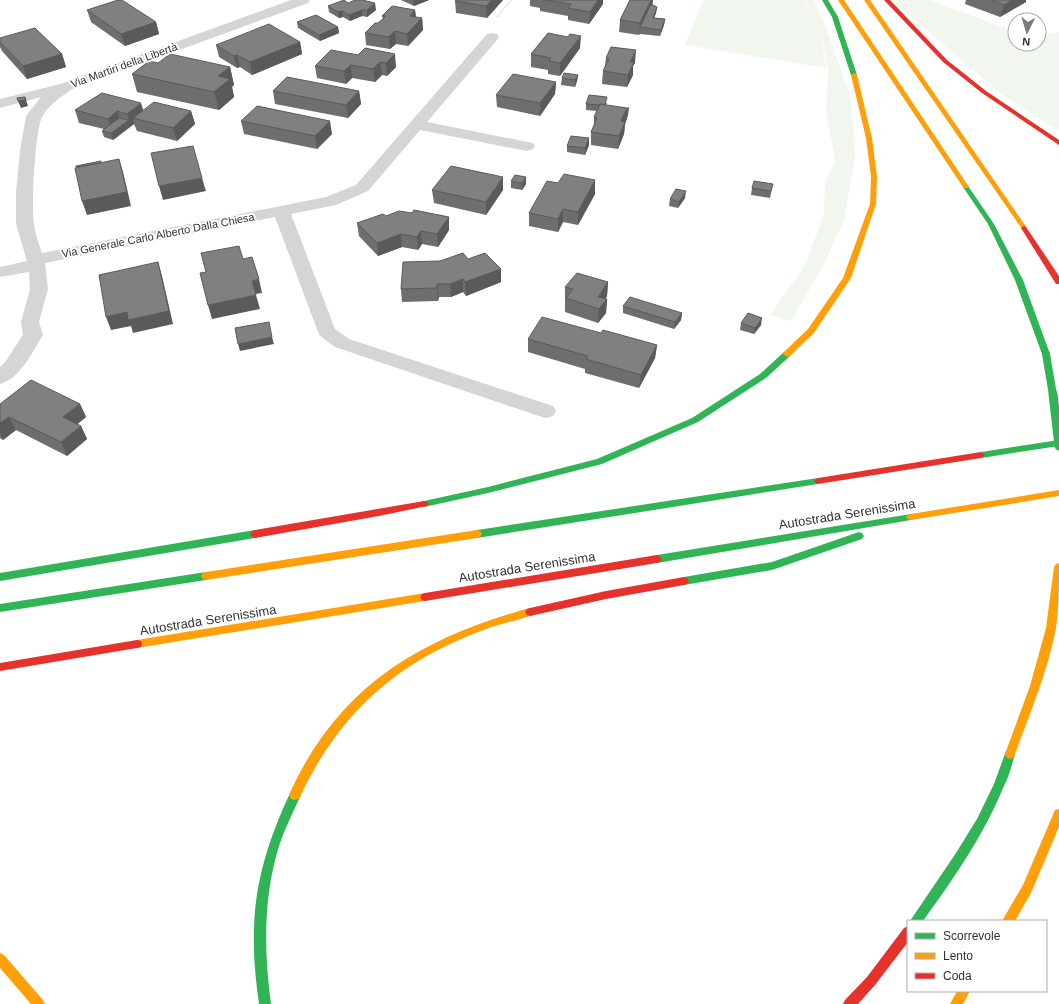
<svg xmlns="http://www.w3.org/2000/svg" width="1059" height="1004" font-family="Helvetica,sans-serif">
  <rect width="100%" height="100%" fill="#fff"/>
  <!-- green -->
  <g fill="#f1f6ee">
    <polygon points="703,0 804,0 818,22 805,0 813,0 824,22 850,96 854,130 855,157 844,220 822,268 791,321 770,315 805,265 824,215 825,181 835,161 826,112 828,69 820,27 826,68 685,45"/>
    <polygon points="892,0 930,0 1015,32 1015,44 1039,44 1039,36 1059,32 1059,131 1001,94"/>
  </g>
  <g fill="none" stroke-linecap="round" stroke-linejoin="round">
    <!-- path -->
    <polyline stroke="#d5d5d5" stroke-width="1.5" stroke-dasharray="1.5 1.5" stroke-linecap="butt" points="497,17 511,0"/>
    <!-- street -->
    <path fill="#d5d5d5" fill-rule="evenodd" d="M291 0H310L308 3 72 89C61 97 50 104 43 115 35 127 31 207 34 224 35 234 39 244 42 253L326 197 356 185 487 34 492 33 497 34 499 37 497 40 427 122 533 143 535 146 533 149 527 151 420 130 368 191 336 205 291 214 335 329 349 339 553 406 556 411 553 416 546 418 539 416 335 347 320 336 318 332 275 217 45 263 48 289 39 322 43 335C32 352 21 378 0 384V367L5 362 23 335 21 322 30 289 29 272 0 277V267L27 261 16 224V192L20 151 26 116 41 97 0 108V99L60 84Z"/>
    <!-- fast -->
    <g fill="#30b455" fill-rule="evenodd">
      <polygon points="822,0 828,0 838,17 857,75 856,76 851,75 832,17"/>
      <polygon points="966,185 968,186 994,224 1023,280 1050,354 1049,356 1046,357 1042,354 1015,280 988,224 963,187"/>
      <polygon points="787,351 791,354 790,356 766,378 698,422 602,464 488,493 424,507 421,506 419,504 421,502 424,501 488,487 597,459 692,418 760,374 784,352"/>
      <polygon points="1059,440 1059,446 981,458 977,455 981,452"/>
      <polygon points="818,478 822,481 818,484 477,538 474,537 472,534 474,531 477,530"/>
      <polygon points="911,514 914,515 916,517 914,519 911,520 657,563 654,562 652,559 654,556 657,555"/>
      <polygon points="255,530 258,531 260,534 258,537 255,538 0,581 0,573"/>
      <polygon points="859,532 862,533 864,536 862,539 772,570 684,585 681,584 679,581 681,578 684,577 772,562"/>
      <polygon points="206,572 209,573 211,576 209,579 206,580 0,612 0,604"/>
      <path d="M1010 749 1014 751 1015 754C1012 765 1009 776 1004 786 984 835 954 878 923 921H910L956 853 977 819 994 784 1006 751Z"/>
      <path d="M295 790 299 791 301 795C293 812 285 828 279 846 263 898 264 951 271 1004H259C247 920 255 868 291 791Z"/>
    </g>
    <!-- slow -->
    <g fill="#ff9f0a" fill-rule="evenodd">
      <polygon points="838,0 844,0 969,187 968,188 964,188 963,187"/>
      <polygon points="864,0 870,0 1027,228 1026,229 1022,229"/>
      <polygon points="854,73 857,75 872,138 877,177 876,204 851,278 814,333 790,356 787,357 783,354 784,352 808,329 843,278 870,204 871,177 866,138 851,75"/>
      <polygon points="1059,490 1059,496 911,520 908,519 906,517 908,515 911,514"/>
      <polygon points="477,530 480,531 482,534 480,537 477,538 206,580 203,579 201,576 203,573 206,572"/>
      <path d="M1059 563C1059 585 1059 607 1056 628 1048 671 1030 713 1015 754L1014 757 1010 759 1006 757 1005 754 1030 686 1046 628 1054 567 1056 564Z"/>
      <polygon points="425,593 428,594 430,597 428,600 425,601 137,648 133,647 132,644 133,641 137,640"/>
      <path d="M530 608 533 609 535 612 533 615C516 621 498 624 481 631 395 663 338 715 299 799L295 800 291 799 289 795C337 687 420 638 530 608Z"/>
      <polygon points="1059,809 1059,827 1031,893 1015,921 1002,921 1023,885 1055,810"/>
      <polygon points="0,953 4,955 43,1000 45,1004 31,1004 0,968"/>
      <polygon points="957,991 970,991 963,1004 950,1004"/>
    </g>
    <!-- jam -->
    <g fill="#e5322d" fill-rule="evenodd">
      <polygon points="884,0 890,0 947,60 986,91 1059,140 1059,145 982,93 943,62"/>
      <polygon points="1024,226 1026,227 1059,276 1059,284 1056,284 1021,228"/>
      <polygon points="981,452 985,455 981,458 818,484 814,481 818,478"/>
      <polygon points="424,501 427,502 429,504 427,506 379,516 255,538 252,537 250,534 252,531 255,530"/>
      <polygon points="657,555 660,556 662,559 660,562 657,563 425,601 422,600 420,597 422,594 425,593"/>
      <polygon points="684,577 687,578 689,581 687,584 684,585 606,599 530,616 527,615 525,612 527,609 530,608 606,591"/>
      <polygon points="137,640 141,641 142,644 141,647 137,648 0,671 0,663"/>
      <polygon points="908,926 908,942 875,985 858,1004 843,1004 845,1000 867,977 904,928"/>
    </g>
    <!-- fast-bridge-far1 -->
    <polyline stroke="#30b455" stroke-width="8" points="1046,354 1053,395"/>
    <!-- fast-bridge -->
    <polyline stroke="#30b455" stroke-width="9" points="1053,394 1059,446"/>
  </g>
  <!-- wall -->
  <g fill="#6e6e6e">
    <polygon points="401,0 429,0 414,6"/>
    <polygon points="456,0 503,0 487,18 456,13 455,1"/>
    <polygon points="530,0 603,0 603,4 589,24 568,20 568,16 540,11 540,8 530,6"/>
    <polygon points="630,0 653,0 652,5 657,7 656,13 654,18 665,19 664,25 660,36 640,34 639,35 619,32 620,20"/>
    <polygon points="966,0 1026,0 1026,2 1000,17 965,4"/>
    <polygon points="348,3 376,10 367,17 362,16 350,21 343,17 339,18 329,12 328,6"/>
    <polygon points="87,10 156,22 159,34 125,46 91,22"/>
    <polygon points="415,10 416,17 422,18 423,30 408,46 396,44 390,49 366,45 365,33 378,23 383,19 382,16"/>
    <polygon points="297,22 338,27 339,33 320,41 298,28"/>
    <polygon points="0,38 62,54 66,67 27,79 2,51 0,47"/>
    <polygon points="300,42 302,54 252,75 240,67 237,68 219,57 216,45"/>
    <polygon points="365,48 396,67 387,76 382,75 375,82 352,78 346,84 317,78 315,66 358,55"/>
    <polygon points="580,48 560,76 548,74 548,70 531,67 531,54"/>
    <polygon points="606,58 635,63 633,66 633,75 627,87 602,84 603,71 605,66"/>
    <polygon points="158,63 230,67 234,85 232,87 234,97 219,110 137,92 132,74"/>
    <polygon points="578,75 577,81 575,87 561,85 562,78"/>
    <polygon points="556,82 555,94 540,116 497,107 496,95"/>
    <polygon points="273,91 359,91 361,104 348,118 275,104"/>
    <polygon points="607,103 606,105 628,115 625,124 624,134 618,149 591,145 591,132 594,126 594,117 597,111 586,110 586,104"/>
    <polygon points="75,110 191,111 195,124 177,141 137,131 134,124 113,140 104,137 102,131 104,129 79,123"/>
    <polygon points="241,121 332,134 317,149 244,134"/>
    <polygon points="589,138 589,145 585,155 567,152 567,146"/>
    <polygon points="511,181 526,184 522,190 511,188"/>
    <polygon points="773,184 770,198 751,195 752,188"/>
    <polygon points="432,190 503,190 486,215 434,203"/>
    <polygon points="595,194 578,225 563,222 558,232 529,226 529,213"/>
    <polygon points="685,198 678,208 669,206 670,199"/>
    <polygon points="386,216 449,217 449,230 438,247 422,244 418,250 402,247 378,256 359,236 357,223"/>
    <polygon points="468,259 501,269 501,282 466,296 463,292 451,297 439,297 438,301 402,302 401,289 440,261"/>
    <polygon points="608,282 607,296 605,299 607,299 606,313 598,323 565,312 565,287"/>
    <polygon points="623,306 682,313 681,320 674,329 623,313"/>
    <polygon points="741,323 761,325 754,334 740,330"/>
    <polygon points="601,333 657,345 655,358 639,388 585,373 585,369 528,352 528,339"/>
    <polygon points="0,404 80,404 86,417 77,424 81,426 87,439 67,456 16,430 3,440 0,438"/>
  </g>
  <!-- shaded-wall -->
  <g fill="#5a5a5a">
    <polygon points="413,0 429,0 414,6"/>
    <polygon points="492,0 503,0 487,18 486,6"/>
    <polygon points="598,0 603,0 603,4 589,24 590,12"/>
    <polygon points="651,0 653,0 652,7 640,27 639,35 640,23"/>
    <polygon points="1012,0 1026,0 1026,2 1000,17 1004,5"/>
    <polygon points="375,3 376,10 367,17 367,10"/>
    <polygon points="657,7 656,13 652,24 653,18"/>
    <polygon points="362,10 362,16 350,21 349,15"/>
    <polygon points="415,10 416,22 410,16"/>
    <polygon points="342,11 343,17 339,18 338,12"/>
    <polygon points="422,18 423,30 408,46 407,34"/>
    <polygon points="665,19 664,25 660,36 661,30"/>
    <polygon points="156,22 159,34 125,46 121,34"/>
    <polygon points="338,27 339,33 320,41 319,35"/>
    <polygon points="395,31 396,44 390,49 389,37"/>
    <polygon points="581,36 580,48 560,76 560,63"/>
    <polygon points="300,42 302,54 252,75 250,62"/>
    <polygon points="636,50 635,63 633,66 633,75 627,87 628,75 630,62"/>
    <polygon points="62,54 66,67 27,79 23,66"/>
    <polygon points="395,54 396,67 387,76 386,63"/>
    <polygon points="237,55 240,67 237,68 234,56"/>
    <polygon points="380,62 382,75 375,82 373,69"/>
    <polygon points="351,65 352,78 346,84 344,71"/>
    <polygon points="230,67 234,85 232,87 234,97 219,110 214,92 218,76"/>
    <polygon points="578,75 577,81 575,87 575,80"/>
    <polygon points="556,82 555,94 540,116 540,103"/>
    <polygon points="359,91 361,104 348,118 346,105"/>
    <polygon points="25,97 28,106 21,108 18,101"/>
    <polygon points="141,103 145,116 133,118 134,124 113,140 111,133 129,120 127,114"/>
    <polygon points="627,108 626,114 629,108 628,115 625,124 624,134 618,149 619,136 621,121"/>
    <polygon points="117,111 121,124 112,131 108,119"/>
    <polygon points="191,111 195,124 177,141 173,128"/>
    <polygon points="330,121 332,134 317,149 315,136"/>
    <polygon points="589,138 589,145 585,155 585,148"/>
    <polygon points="119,159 123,172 131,206 87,215 82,201"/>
    <polygon points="503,177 503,190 486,215 486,202"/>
    <polygon points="526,177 526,184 522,190 522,183"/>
    <polygon points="202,178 206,191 163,200 159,186"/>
    <polygon points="595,180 595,194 578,225 578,212"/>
    <polygon points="686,191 685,198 678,208 679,202"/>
    <polygon points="563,209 563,222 558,232 558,219"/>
    <polygon points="449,217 449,230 438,247 437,234"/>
    <polygon points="421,231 422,244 418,250 417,237"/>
    <polygon points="401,234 402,247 378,256 377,243"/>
    <polygon points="158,262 162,276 173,324 133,333 131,326 111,330 106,317"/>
    <polygon points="501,269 501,282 466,296 465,282"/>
    <polygon points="259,279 262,293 255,294 252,281"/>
    <polygon points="463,279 463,292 451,297 450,284"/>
    <polygon points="608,282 607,296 598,309 598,297"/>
    <polygon points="437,284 439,297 438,301 437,288"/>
    <polygon points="256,295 260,309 212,319 208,305"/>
    <polygon points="607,299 606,313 598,323 599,309"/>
    <polygon points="682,313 681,320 674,329 675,322"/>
    <polygon points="762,318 761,325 754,334 755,328"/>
    <polygon points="272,337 274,344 240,351 238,344"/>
    <polygon points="657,345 655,358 639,388 641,375"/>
    <polygon points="80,404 86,417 69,431 63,417"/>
    <polygon points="9,417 16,430 3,440 0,433 0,423"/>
    <polygon points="81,426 87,439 67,456 61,442"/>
  </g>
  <!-- building -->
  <g fill="#808080" stroke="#5a5a5a">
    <polygon points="118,0 122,0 156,22 121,34 87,10"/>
    <polygon points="344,0 348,3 355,0 362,0 375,3 367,10 362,10 349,15 342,11 338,12 328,6"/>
    <polygon points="456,0 492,0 486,6 455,1"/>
    <polygon points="545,0 598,0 590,12 568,8 571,4"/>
    <polygon points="630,0 651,0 640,23 620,20"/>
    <polygon points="991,0 1012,0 1004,5"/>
    <polygon points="651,4 657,7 653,18 665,19 661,30 640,27"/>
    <polygon points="392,6 415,10 410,16 422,18 407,34 395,31 389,37 365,33 375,23 378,23 386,16 382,16"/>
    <polygon points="316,15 338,27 319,35 297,22"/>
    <polygon points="269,24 300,42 250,62 237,55 234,56 216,45"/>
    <polygon points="35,28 62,54 23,66 0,42 0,38"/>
    <polygon points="548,33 568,37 570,34 581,36 560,63 549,61 551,58 531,54"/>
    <polygon points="611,47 636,50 630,62 634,62 628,75 603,71 609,59 606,58"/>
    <polygon points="365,48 395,54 386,63 380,62 373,69 351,65 344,71 315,66 331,50 358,55"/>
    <polygon points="170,54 230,67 218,76 230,79 214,92 132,74 149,61 158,63"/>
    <polygon points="564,73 578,75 575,80 562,78"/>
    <polygon points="513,74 556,82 540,103 496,95"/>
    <polygon points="287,77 359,91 346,105 273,91"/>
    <polygon points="102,93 141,103 127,114 117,111 108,119 75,110"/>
    <polygon points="589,95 607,97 605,105 600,104 600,105 586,104"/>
    <polygon points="25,97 26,100 18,101 17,98"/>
    <polygon points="154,102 191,111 173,128 133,118"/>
    <polygon points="600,104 627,108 621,121 625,122 619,136 591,132 597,118 594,117"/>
    <polygon points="257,106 330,121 315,136 241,121"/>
    <polygon points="627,108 629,108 626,114"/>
    <polygon points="119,118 129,120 111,133 102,131"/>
    <polygon points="571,136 589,138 585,148 567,146"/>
    <polygon points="193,146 202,178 159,186 151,153"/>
    <polygon points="119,159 127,192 82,201 75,168"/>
    <polygon points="101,161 101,163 76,167 76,166"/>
    <polygon points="451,166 503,177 486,202 432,190"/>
    <polygon points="564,174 595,180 578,212 563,209 558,219 529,213 547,181 558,183"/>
    <polygon points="515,175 526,177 522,183 511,181"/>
    <polygon points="754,181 773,184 771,191 752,188"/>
    <polygon points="676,189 686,191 679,202 670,199"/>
    <polygon points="414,210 449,217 437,234 421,231 417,237 401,234 377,243 357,223 383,214 386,216 399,211 412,213"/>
    <polygon points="239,246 243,259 252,257 259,279 252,281 256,295 208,305 200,273 206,272 201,253"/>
    <polygon points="463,253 468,259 485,253 501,269 465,282 463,279 450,284 437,284 437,288 401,289 403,262 440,261"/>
    <polygon points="158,262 169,311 128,320 127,312 106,317 99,275"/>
    <polygon points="577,273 608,282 598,297 607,299 599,309 566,298 573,289 565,287"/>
    <polygon points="630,297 682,313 675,322 623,306"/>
    <polygon points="748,313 762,318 755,328 741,323"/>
    <polygon points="542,317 601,333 603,330 657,345 641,375 586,359 588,356 528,339"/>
    <polygon points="269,322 272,337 238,344 235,328"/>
    <polygon points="31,380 80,404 63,417 81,426 61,442 9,417 0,423 0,404"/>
  </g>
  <g text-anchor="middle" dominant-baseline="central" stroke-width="4" stroke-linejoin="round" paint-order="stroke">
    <!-- far-street labels -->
    <g font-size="11" fill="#313131" stroke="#fff">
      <text transform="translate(124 65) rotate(-20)">Via Martiri della Libertà</text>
      <text transform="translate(158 235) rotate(-11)">Via Generale Carlo Alberto Dalla Chiesa</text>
    </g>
    <!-- street labels -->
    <g font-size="13" fill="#313131" stroke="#fff">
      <text transform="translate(847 514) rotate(-9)">Autostrada Serenissima</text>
      <text transform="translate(527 567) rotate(-9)">Autostrada Serenissima</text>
      <text transform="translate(208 620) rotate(-9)">Autostrada Serenissima</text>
    </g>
  </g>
  <!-- legend -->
  <rect x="907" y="920" width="140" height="72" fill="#ffffff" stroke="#adadad"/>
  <rect x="915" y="933" width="20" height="6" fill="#30b455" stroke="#adadad"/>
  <text x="943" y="940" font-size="12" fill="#313131">Scorrevole</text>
  <rect x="915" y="953" width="20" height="6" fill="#ff9f0a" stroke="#adadad"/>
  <text x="943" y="960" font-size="12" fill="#313131">Lento</text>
  <rect x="915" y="973" width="20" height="6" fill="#e5322d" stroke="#adadad"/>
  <text x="943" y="980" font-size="12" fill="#313131">Coda</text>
  <!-- north arrow -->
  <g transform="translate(1027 32) rotate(185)"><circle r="19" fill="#ffffff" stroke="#adadad"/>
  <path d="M0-3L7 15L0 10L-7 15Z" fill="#797979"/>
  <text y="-6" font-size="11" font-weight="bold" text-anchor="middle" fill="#313131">N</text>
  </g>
</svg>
